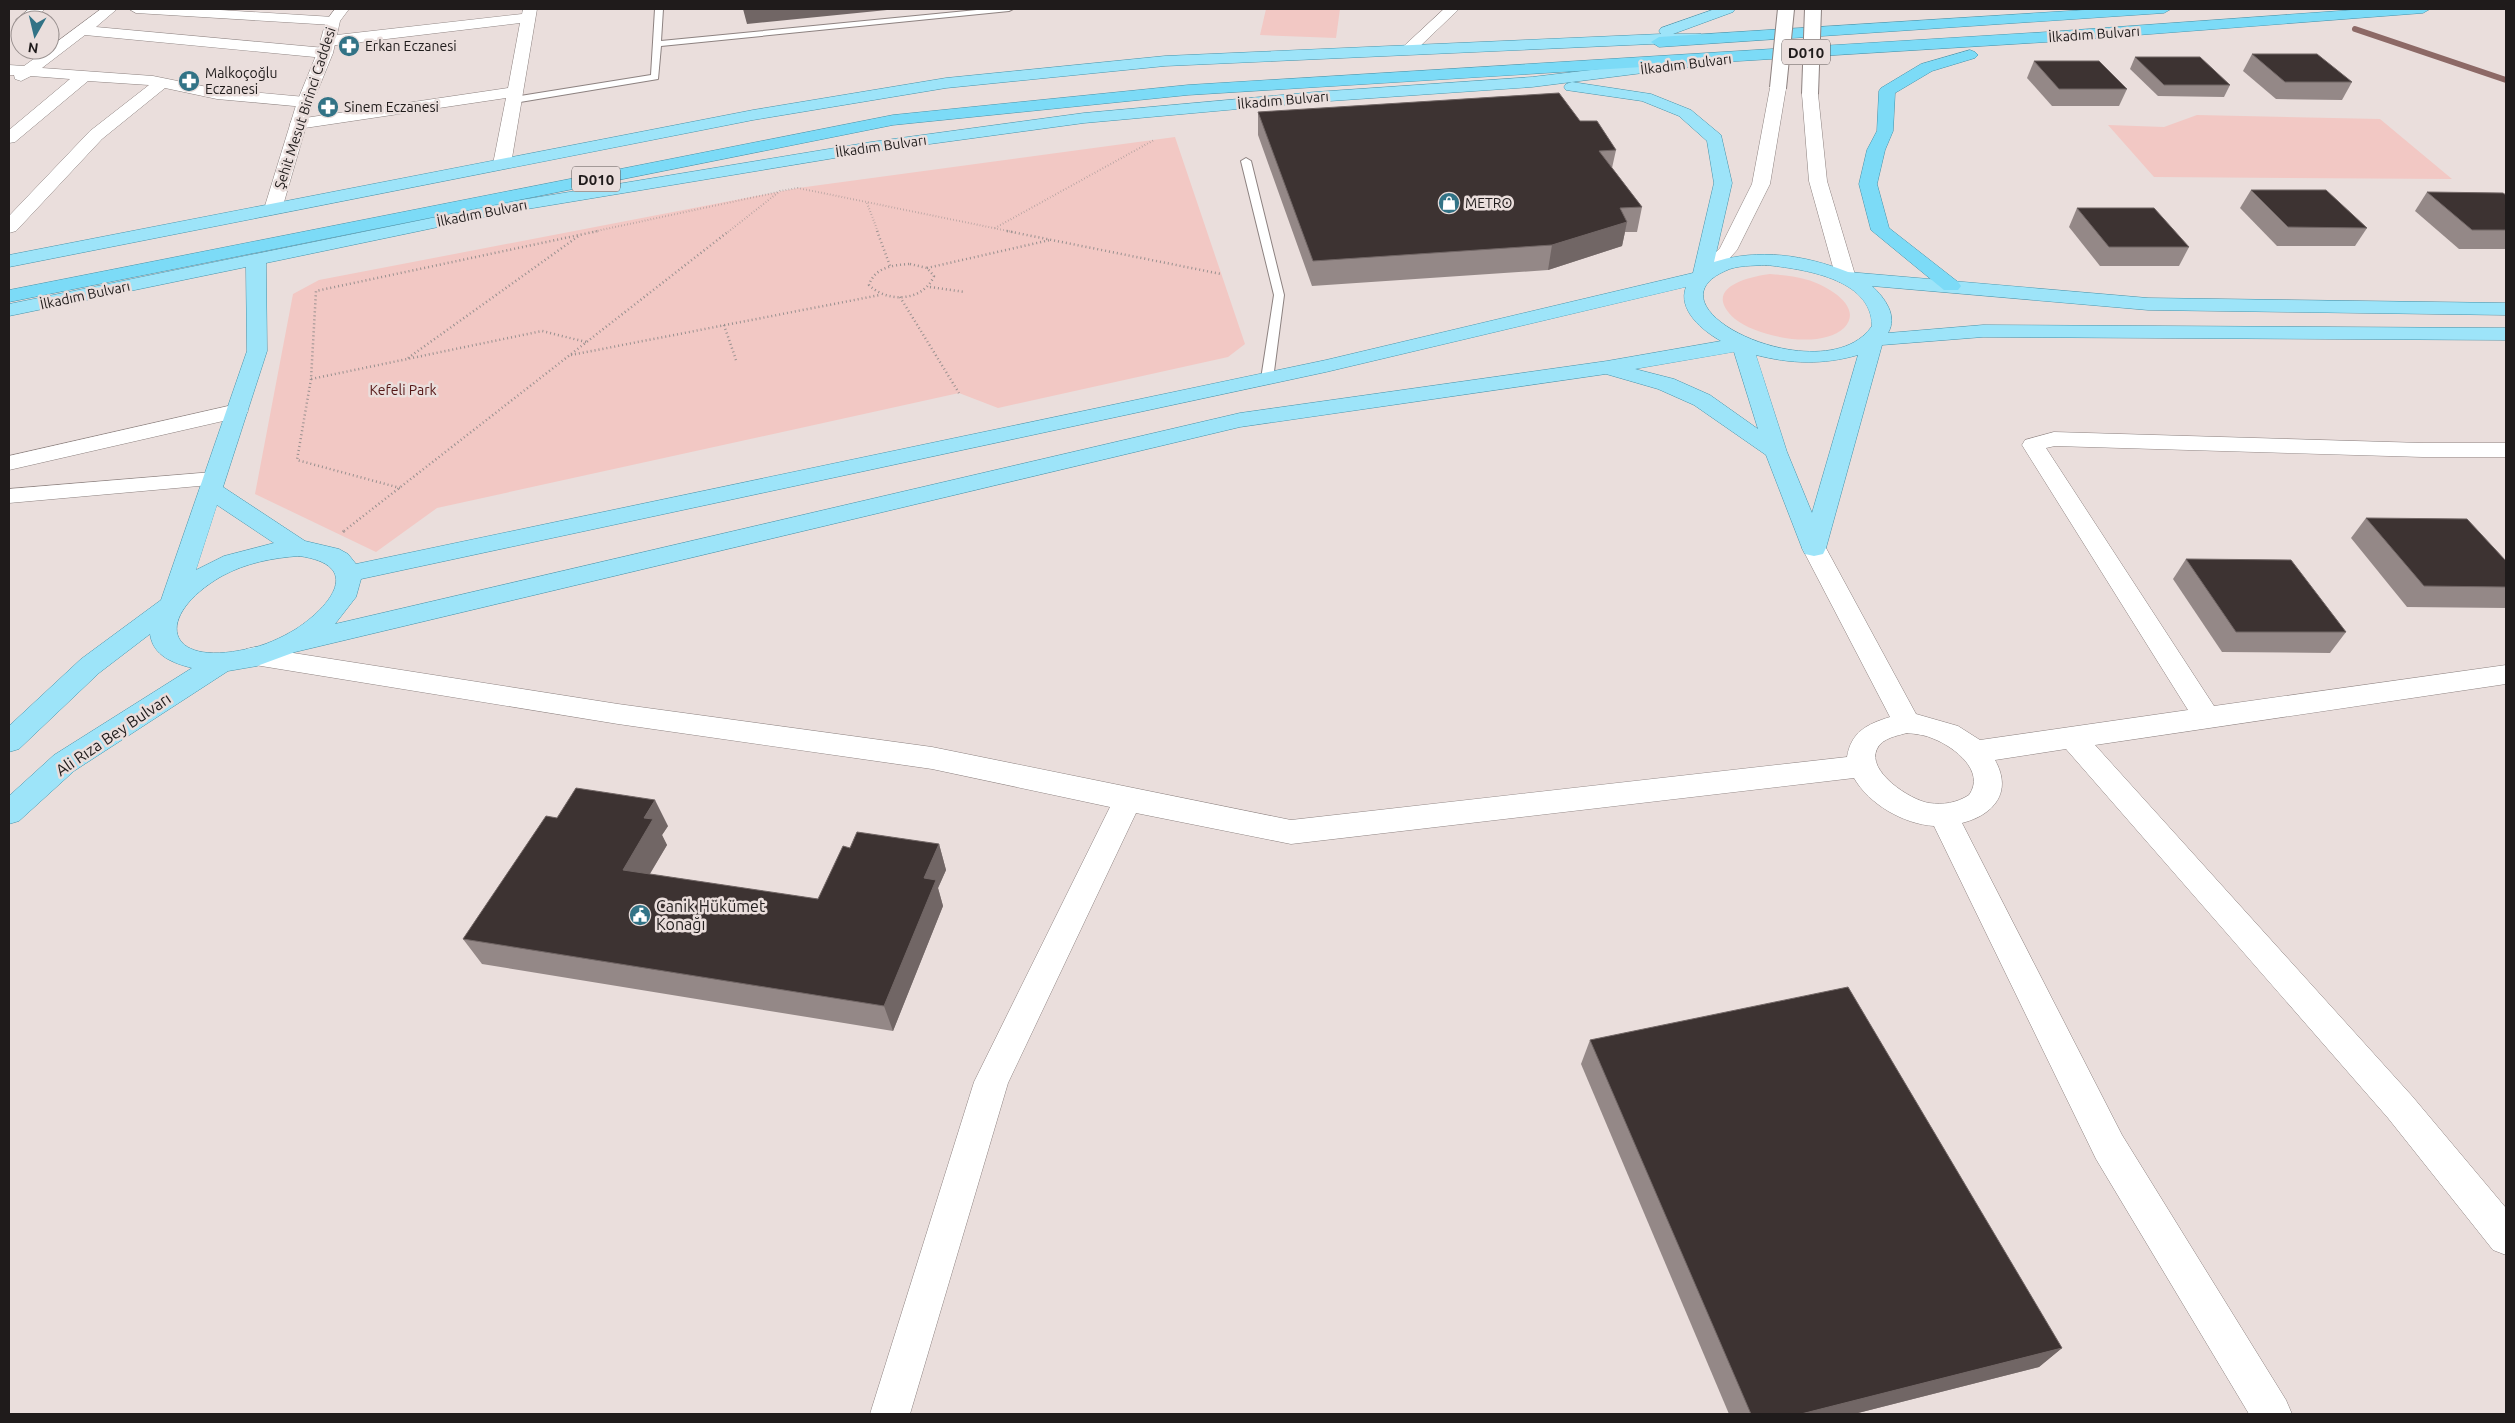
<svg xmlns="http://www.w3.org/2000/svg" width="2515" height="1423" font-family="Ubuntu,sans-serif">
  <rect width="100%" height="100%" fill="#eadedc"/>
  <!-- green -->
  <g fill="#f2c8c4">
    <polygon points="1266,9 1340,9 1336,38 1260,35"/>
    <polygon points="2197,115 2380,119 2452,179 2154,177 2108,125 2164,127"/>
    <polygon points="1175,137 1245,344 1228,357 998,408 959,393 437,508 376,552 255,494 293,294 319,280 798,188"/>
    <path d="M1770 274C1783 275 1795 276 1808 280 1825 285 1865 306 1844 328 1821 350 1757 337 1735 319 1701 289 1746 277 1770 274Z"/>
  </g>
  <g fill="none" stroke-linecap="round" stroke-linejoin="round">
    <!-- stream -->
    <polyline stroke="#8d6966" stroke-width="6" points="2355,29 2506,80"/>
    <!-- service casing -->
    <g stroke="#8d8280" stroke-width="2">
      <g id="service">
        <polygon points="655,9 663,9 661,41 987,9 1013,9 1009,11 661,46 658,79 514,103 510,100 514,97 651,75"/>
        <polygon points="1246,158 1251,161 1284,295 1273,379 1267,382 1261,379 1274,295 1241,161"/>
      </g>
    </g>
    <!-- minor casing -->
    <g stroke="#8d8280" stroke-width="1">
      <g id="minor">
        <polygon points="29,9 45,9 32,20 20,20 20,24 18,23 16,20"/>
        <polygon points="101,9 117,9 96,27 325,48 333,53 325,58 85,35 42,68 153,76 217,89 305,97 313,102 305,107 217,99 165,88 102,139 16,231 9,233 9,216 90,131 149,85 88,81 15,142 9,143 9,130 70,79 31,76 21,81 15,79 14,75 9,75 9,65 24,66 46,50 50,50 50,47"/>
        <polygon points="129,9 204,9 333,17 340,21 333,25 136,13"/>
        <polygon points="523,9 537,9 511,164 508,168 496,168 493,164 506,98 298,129 292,128 290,124 292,120 298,119 508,88 520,23 328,46 320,41 328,36 522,14"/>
        <polygon points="237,404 245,406 248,411 245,416 9,470 9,456"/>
        <path d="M2054 432 2423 443H2506V457H2423L2055 446 2046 448 2214 706 2506 665V684L2095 745 2412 1096 2506 1208V1255L2493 1250 2388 1118 2066 749 1995 760C2013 792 1994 815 1962 823L2122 1135 2286 1400 2292 1414H2249L2096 1159 1934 826C1903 824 1869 804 1854 778L1291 844 1136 813 1008 1083 910 1414H870L974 1082 1110 807 932 769 618 724 255 665 246 663 242 656 246 649 255 647 618 704 932 747 1291 820 1847 757C1851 732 1867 724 1890 717L1802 548 1805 542 1814 540 1823 542 1826 548 1916 714 1958 726 1980 740 2188 710 2022 445 2025 440ZM1907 733C1916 734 1926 735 1934 739 1954 747 1986 771 1969 795 1956 803 1944 805 1929 803 1910 800 1866 771 1877 749 1882 738 1897 736 1907 733Z"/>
        <polygon points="213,472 221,474 225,479 221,484 9,503 9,489"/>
      </g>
    </g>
    <!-- secondary casing -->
    <g stroke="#8d8280" stroke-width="1">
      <g id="secondary">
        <polygon points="335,9 349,9 340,21 333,53 313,102 282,209 279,213 267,213 264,209 297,102 317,53 326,21"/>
        <polygon points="1444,9 1459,9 1415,51 1405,51 1402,48 1405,45"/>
        <polygon points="1778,83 1786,88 1770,184 1737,250 1709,281 1695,281 1692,277 1720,248 1752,184 1770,88"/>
        <polygon points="1810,89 1818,94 1827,181 1856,278 1853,282 1839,282 1836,278 1809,181 1802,94"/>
      </g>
    </g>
    <!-- primary casing -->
    <g stroke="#4792a9" stroke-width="1">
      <g id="primary">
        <polygon points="1715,9 1735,9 1733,12 1673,34 1701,34 1704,37 1696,42 1165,66 946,88 753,120 9,267 9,255 753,110 946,78 1165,56 1661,34 1659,31 1661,28"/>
        <path d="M1717 55 1725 60 1722 63 1532 87 1315 102 1084 123 871 152 515 211 266 263 267 351 223 487 305 541 339 549 348 554 356 564 1326 360 1693 273 1714 183 1707 141 1679 116 1642 101 1566 90 1564 87 1566 84 1572 82 1651 94 1691 110 1721 135 1732 183 1714 262C1759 248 1805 255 1848 272L2148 298 2506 303V315L2148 310 1872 286C1885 298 1898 316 1888 333L1983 325 2506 328V340L1983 337 1882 345 1826 548 1823 554 1814 556 1805 554 1802 548 1766 455 1694 405 1658 389 1606 374 1240 427 295 652 257 666 228 671 74 771 19 821 9 824V796L54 755 192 668C173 663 153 656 150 634L99 673 19 749 9 752V726L81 659 161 600 247 351 246 267 9 316V304L515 201 871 142 1084 113 1315 92 1532 77ZM1766 265C1802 269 1872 278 1872 326 1826 394 1640 309 1725 271 1737 265 1753 266 1766 265ZM1686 287C1677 310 1703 331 1721 341L1607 361 1240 413 335 624 356 597 361 579 1326 372ZM1734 352 1758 429 1710 395 1674 379 1635 369ZM1756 355C1791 364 1823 365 1858 355L1812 513 1787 452ZM217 505 274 543 224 556 196 570ZM299 556C364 565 331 606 296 629 281 638 264 646 247 649 164 668 153 616 222 576 246 563 272 558 299 556Z"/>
      </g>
    </g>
    <!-- trunk casing -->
    <g stroke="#4792a9" stroke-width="1">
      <g id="trunk">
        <polygon points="2101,9 2171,9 2164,13 1659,47 1651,42 1659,37"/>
        <polygon points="2367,9 2430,9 2423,13 2047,42 1188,95 893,125 9,302 9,290 893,115 1188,85 2047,32"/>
        <polygon points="1970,50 1975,52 1978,55 1975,58 1932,71 1895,93 1893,131 1885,150 1877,184 1889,228 1958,282 1961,286 1958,290 1944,290 1871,230 1859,184 1867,150 1877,131 1879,91 1881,88 1921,64"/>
      </g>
    </g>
    <!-- path-far2 -->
    <g stroke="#98908f" stroke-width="2" stroke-dasharray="0.5 2.5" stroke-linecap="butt">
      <polyline points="867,203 878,232"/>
      <polyline points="995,228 1154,140"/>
      <polyline points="592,232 778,192"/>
      <polyline points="728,232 780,191 798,188 1013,232"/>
    </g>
    <!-- path-far1 -->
    <g stroke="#98908f" stroke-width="2.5" stroke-dasharray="1 3" stroke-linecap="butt">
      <polyline points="877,231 890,266"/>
      <polyline points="1007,231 1221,274"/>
      <path d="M910 264 927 268 934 276C923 302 887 303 869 285 875 267 893 265 910 264Z"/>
      <polyline points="927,268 1050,240"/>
      <polyline points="930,287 965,292"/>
      <polyline points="900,297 959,393"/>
      <polyline points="724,325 736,360"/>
      <polyline points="586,342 542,331 311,379 316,291 598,231"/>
      <polyline points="571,355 880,295"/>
      <polyline points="408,358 580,235"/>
      <polyline points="311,379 297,460 400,488"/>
      <polyline points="344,531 729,231"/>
    </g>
    <!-- path -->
    <polyline stroke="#98908f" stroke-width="3" stroke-dasharray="1 4" stroke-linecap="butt" points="343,532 345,530"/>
    <!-- service -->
    <use href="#service" fill="#fff" fill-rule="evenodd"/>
    <!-- minor -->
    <use href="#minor" fill="#fff" fill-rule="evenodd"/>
    <!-- secondary -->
    <use href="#secondary" fill="#fff" fill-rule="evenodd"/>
    <!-- primary -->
    <use href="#primary" fill="#9de4f9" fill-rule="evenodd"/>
    <!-- trunk -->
    <use href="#trunk" fill="#7cdbf7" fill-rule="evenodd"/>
    <!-- secondary-bridge casing -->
    <g stroke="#8d8280" stroke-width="18" stroke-linecap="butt">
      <g id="secondary-bridge">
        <polyline points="1778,88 1786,9"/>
        <polyline points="1810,94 1813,9"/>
      </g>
    </g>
    <!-- secondary-bridge -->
    <use href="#secondary-bridge" stroke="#fff" stroke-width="16"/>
  </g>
  <!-- wall -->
  <g fill="#948887">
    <polygon points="2252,54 2352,82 2342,100 2276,99 2243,71"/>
    <polygon points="2135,57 2230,85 2224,97 2158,96 2130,69"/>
    <polygon points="2034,61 2127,89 2119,106 2052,106 2027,78"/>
    <polygon points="1258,112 1580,121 1616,150 1612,168 1642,207 1637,232 1625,232 1622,246 1548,270 1312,286 1258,135"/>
    <polygon points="2251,190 2367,228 2355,246 2277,246 2240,208"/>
    <polygon points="2427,192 2506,195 2506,249 2459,249 2415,211"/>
    <polygon points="2077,208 2189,247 2179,266 2100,266 2069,227"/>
    <polygon points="2366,518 2506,561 2506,608 2407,607 2351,538"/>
    <polygon points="2186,559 2346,632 2330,653 2222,652 2173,579"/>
    <polygon points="557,818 668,826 662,835 667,845 650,874 818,899 850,848 939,844 946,870 938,888 943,906 893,1031 482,964 463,939"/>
    <polygon points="1590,1040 2062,1348 2039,1367 1854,1414 1729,1414 1581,1064"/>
  </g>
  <!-- shaded-wall -->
  <g fill="#716665">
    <polygon points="743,9 897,9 747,24"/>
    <polygon points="1627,222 1622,246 1548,270 1552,245"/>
    <polygon points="655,800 668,826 662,835 667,845 637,895 623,870 644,818"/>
    <polygon points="939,844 946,870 938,888 943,906 893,1031 884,1006 924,878"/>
    <polygon points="2062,1348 2039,1367 1854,1414 1801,1414"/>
  </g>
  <!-- building -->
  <g fill="#3d3332" stroke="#716665">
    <polygon points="2252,54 2317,54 2352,82 2285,82"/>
    <polygon points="2135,57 2200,57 2230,85 2164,85"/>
    <polygon points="2034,61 2099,61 2127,89 2059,89"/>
    <polygon points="1559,93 1580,121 1597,121 1616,150 1599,151 1642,207 1620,208 1627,222 1552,245 1313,261 1258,112"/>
    <polygon points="2251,190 2326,190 2367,228 2288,227"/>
    <polygon points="2427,192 2503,193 2506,195 2506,230 2472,230"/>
    <polygon points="2077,208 2154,208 2189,247 2109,247"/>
    <polygon points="2366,518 2467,519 2506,561 2506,587 2424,586"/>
    <polygon points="2186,559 2291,560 2346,632 2236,632"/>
    <polygon points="576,788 655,800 644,818 653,819 623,870 818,899 843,846 850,848 857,832 939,844 924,878 936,880 884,1006 463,939 546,816 557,818"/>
    <polygon points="1848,987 2062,1348 1801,1414 1751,1414 1590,1040"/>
  </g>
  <!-- icons -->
  <defs>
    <g id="pharmacy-disc" transform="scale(1.125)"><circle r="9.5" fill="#327386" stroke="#eadedc"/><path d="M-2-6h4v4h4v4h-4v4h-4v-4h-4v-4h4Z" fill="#fff"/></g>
    <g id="shop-disc" transform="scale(1.125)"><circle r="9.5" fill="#327386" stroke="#eadedc"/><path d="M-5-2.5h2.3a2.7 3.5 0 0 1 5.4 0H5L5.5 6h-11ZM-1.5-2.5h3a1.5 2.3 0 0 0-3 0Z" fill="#fff"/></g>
    <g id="civic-disc" transform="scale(1.125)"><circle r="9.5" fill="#327386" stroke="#eadedc"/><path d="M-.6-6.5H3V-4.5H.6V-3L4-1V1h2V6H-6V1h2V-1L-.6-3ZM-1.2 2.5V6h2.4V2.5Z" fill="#fff"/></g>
  </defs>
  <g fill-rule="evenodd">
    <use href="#pharmacy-disc" x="349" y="46"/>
    <use href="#pharmacy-disc" x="189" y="81"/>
    <use href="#pharmacy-disc" x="328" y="107"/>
    <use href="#shop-disc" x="1449" y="203"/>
    <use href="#civic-disc" x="640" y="915"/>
  </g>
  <g text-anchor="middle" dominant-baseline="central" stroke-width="5" stroke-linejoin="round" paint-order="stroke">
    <!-- far-street labels -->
    <g font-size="14" fill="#1f1b1b" stroke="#eadedc">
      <text transform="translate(2094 34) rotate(-4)">İlkadım Bulvarı</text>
      <text transform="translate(1686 64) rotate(-7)">İlkadım Bulvarı</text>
      <text transform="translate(1283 100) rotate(-5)">İlkadım Bulvarı</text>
      <text transform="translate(305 108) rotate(-72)">Şehit Mesut Birinci Caddesi</text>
      <text transform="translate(881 146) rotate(-8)">İlkadım Bulvarı</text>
      <text transform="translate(482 213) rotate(-11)">İlkadım Bulvarı</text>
      <text transform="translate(85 295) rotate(-12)">İlkadım Bulvarı</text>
    </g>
    <!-- far-poi labels -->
    <g font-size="14" fill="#1f1b1b" stroke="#eadedc" text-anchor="start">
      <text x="365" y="46">Erkan Eczanesi</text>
      <text x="205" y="73">Malkoçoğlu<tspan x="205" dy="16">Eczanesi</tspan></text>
      <text x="344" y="107">Sinem Eczanesi</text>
      <text x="1465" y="203">METRO</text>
    </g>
    <!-- far-park labels -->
    <g font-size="14" fill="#541716" stroke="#eadedc">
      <text x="403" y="390">Kefeli Park</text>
    </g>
    <!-- shield labels -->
    <g fill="#eadedc" stroke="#5c5655" stroke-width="1">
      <rect x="1782" y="39.5" width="48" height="25" rx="4"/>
      <rect x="572" y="166.5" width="48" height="25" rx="4"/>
    </g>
    <g font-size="15" font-weight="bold" fill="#1f1b1b">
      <text x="1806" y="52">D010</text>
      <text x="596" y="179">D010</text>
    </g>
    <!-- street labels -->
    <g font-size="16" fill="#1f1b1b" stroke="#eadedc">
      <text transform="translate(113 734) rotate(-34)">Ali Rıza Bey Bulvarı</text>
    </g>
    <!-- poi labels -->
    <g font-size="16" fill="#1f1b1b" stroke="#eadedc" text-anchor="start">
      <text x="656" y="906">Canik Hükümet<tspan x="656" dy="18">Konağı</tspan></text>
    </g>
  </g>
  <!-- border -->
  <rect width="2515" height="1423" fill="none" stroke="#1f1b1b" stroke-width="20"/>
  <!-- north arrow -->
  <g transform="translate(35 35) rotate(188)"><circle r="24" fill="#eadedc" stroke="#99908f"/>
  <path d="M0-4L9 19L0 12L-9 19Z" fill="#327386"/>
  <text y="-8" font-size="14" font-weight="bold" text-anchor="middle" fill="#1f1b1b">N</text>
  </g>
</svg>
